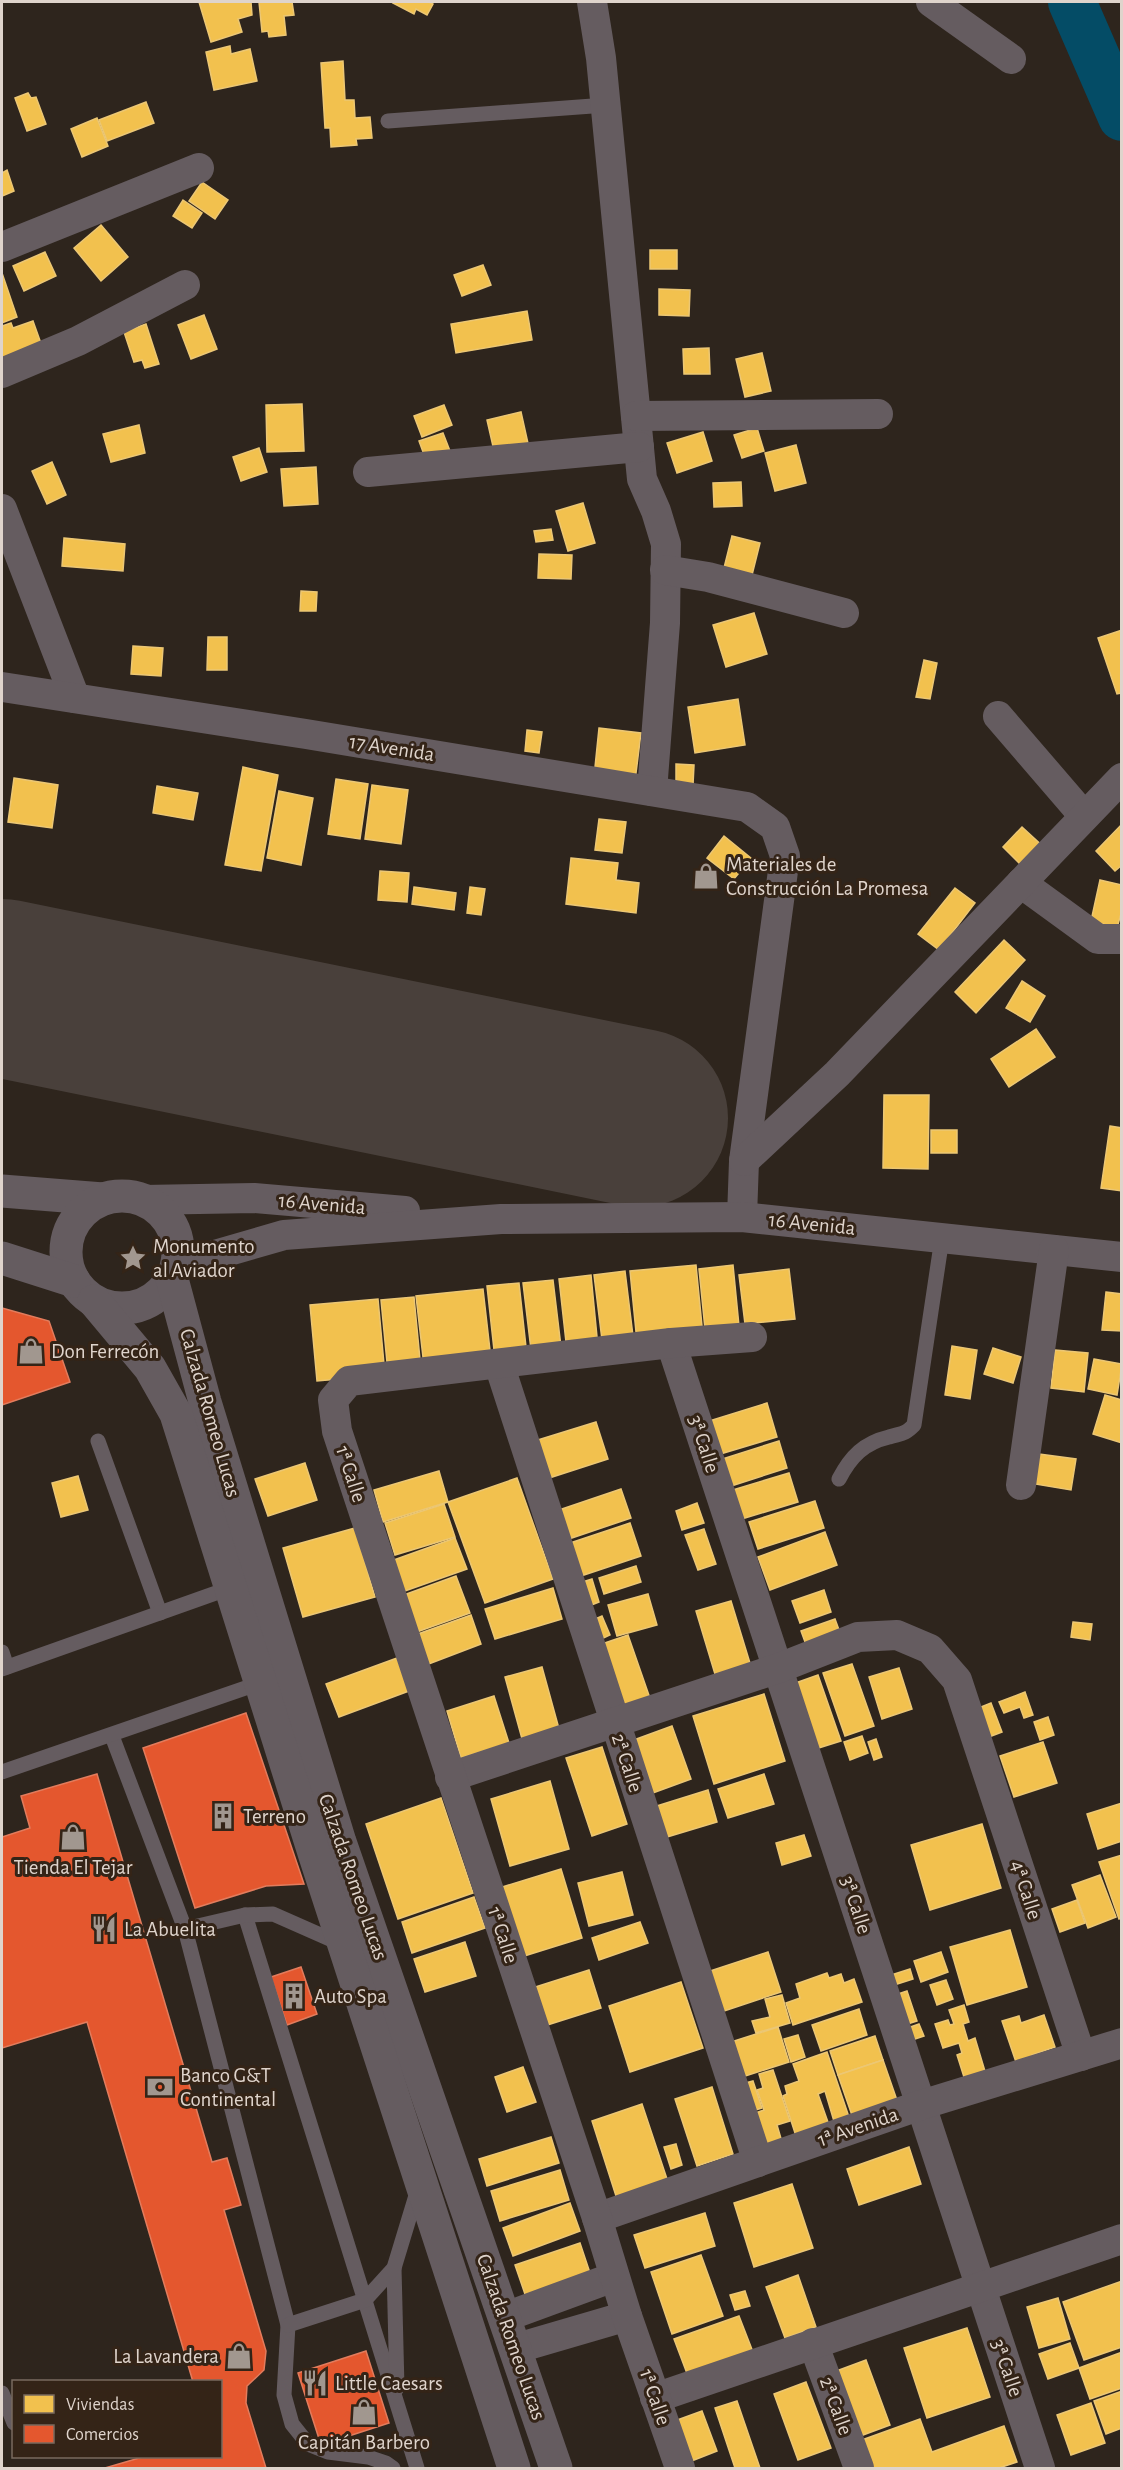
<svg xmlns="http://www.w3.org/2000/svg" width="1123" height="2470" font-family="'Alegreya Sans',sans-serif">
  <rect width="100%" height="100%" fill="#2e251d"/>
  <!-- homes -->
  <g fill="#f2c14e" stroke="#ecc774" stroke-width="1.5">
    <polygon points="199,2 251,2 252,15 238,19 242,32 211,42"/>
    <polygon points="259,2 292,2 294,15 284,16 286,35 269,37 268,31 262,32"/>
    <polygon points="394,2 429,2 433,4 427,15 416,9 414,14 393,3"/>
    <polygon points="230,46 231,54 250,49 257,81 214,90 206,52"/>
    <polygon points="343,61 345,100 354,100 355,118 370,117 372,138 356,139 357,145 331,147 330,128 325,128 321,63"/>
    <polygon points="28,93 31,98 36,97 46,124 27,131 15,98"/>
    <polygon points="146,102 154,123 107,141 99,120"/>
    <polygon points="97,118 108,146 82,157 71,129"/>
    <polygon points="7,170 14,191 2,196 2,173"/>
    <polygon points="202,182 228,200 215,219 189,201"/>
    <polygon points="183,200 202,213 192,228 173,216"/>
    <polygon points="101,225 128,257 101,281 74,248"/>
    <rect x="650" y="250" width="27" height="19"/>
    <polygon points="45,252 56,276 24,291 13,266"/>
    <polygon points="483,265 491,285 462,296 454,275"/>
    <polygon points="2,273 17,317 2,323"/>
    <polygon points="659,289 690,290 689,316 659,315"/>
    <polygon points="527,311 532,340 456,353 451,324"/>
    <polygon points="204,315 217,349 191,359 178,325"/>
    <polygon points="33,321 43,349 2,368 2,326 11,323 13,328"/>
    <polygon points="146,324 159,364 145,368 142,360 134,362 124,332"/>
    <polygon points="709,348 710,374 684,374 683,349"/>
    <polygon points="762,353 771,391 745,397 736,359"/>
    <polygon points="302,404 304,451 267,452 266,405"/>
    <polygon points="444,405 452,425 422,437 414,416"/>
    <polygon points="521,412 529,448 495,455 487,420"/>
    <polygon points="139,425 145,453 111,462 103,434"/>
    <polygon points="757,428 764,451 742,458 734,435"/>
    <polygon points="703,432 712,461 677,473 667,443"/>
    <polygon points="443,433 450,451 426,460 419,441"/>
    <polygon points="796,445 806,483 775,491 765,453"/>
    <polygon points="259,448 267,472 241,481 233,457"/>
    <polygon points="52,462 66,495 47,504 32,471"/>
    <polygon points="316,467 318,504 284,506 281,469"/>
    <polygon points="741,482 742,506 714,507 713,483"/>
    <polygon points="583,503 595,543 568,551 556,511"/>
    <polygon points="551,529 553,540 536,542 534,531"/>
    <polygon points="732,536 760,543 752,575 724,568"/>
    <polygon points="64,538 125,544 123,571 62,566"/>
    <polygon points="539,554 572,555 571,579 538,578"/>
    <polygon points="301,591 317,592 316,611 300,611"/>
    <polygon points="754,613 767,654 726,667 713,625"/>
    <polygon points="1122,630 1122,693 1117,694 1098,638"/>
    <polygon points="208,637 227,637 227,670 207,670"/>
    <polygon points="133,646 163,648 161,676 131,674"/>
    <polygon points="924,660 937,663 930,699 916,697"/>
    <polygon points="738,699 745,745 695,753 688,707"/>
    <polygon points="599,728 641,733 635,781 594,777"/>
    <polygon points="527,730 542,732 539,753 525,751"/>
    <polygon points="676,764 694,765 693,785 676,784"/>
    <polygon points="243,767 278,775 261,871 225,865"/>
    <polygon points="14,778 58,785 52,828 8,822"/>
    <polygon points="336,779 368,784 360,839 328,834"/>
    <polygon points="372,785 408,790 401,844 365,839"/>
    <polygon points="157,786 198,793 193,820 153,813"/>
    <polygon points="279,791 313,798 301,865 267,858"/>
    <polygon points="599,819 626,822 622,853 595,850"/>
    <polygon points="1122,824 1122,865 1115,871 1096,851"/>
    <polygon points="1022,827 1047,850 1027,871 1003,847"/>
    <polygon points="724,836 751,858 734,879 707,858"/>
    <polygon points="571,858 618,863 616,880 639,883 636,913 566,904"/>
    <polygon points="380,871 409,873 407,902 378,900"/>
    <polygon points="1100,880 1122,885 1122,910 1117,928 1091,921"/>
    <polygon points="414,887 456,893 454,910 412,904"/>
    <polygon points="470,887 485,889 481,915 467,913"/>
    <polygon points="955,888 975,903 939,950 918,934"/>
    <polygon points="1004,940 1025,960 976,1013 955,992"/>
    <polygon points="1022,981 1045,996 1030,1022 1006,1008"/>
    <polygon points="1036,1029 1055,1057 1009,1087 991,1059"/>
    <polygon points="884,1095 929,1095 928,1169 883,1168"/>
    <polygon points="1110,1126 1122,1128 1122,1191 1101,1188"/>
    <rect x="931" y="1130" width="26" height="23"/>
    <polygon points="696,1265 703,1336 637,1342 630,1271"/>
    <polygon points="733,1265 740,1336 706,1339 699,1269"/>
    <polygon points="789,1269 795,1319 745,1324 739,1275"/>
    <polygon points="625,1271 634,1344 603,1348 594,1275"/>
    <polygon points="591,1275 598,1347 567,1351 559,1279"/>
    <polygon points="553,1280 562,1355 532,1358 523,1283"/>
    <polygon points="519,1283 527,1356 495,1359 487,1286"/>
    <polygon points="483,1289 491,1359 424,1366 416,1296"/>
    <polygon points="1106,1292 1122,1294 1122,1331 1102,1330"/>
    <polygon points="414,1297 421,1370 388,1373 381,1300"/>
    <polygon points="378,1299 385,1375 317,1381 310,1305"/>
    <polygon points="952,1346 977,1350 970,1399 945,1395"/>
    <polygon points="993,1348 1021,1357 1013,1383 984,1374"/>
    <polygon points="1055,1350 1088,1353 1084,1392 1051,1388"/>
    <polygon points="1094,1359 1122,1364 1117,1395 1088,1389"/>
    <polygon points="1105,1395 1122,1400 1122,1443 1093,1434"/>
    <polygon points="767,1403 777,1437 717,1455 706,1422"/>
    <polygon points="596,1422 608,1459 540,1481 528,1443"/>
    <polygon points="779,1441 787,1468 725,1488 716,1461"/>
    <polygon points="1039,1454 1076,1459 1071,1490 1035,1484"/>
    <polygon points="305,1463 317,1500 268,1516 255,1479"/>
    <polygon points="439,1471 448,1502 383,1522 374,1490"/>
    <polygon points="789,1473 798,1502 735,1521 726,1492"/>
    <polygon points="78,1476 88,1510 61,1517 52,1483"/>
    <polygon points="517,1478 553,1579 485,1603 448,1502"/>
    <polygon points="621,1489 631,1518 563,1541 553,1512"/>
    <polygon points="815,1501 824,1528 758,1549 749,1522"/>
    <polygon points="697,1503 704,1523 682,1530 676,1511"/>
    <polygon points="444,1504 455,1537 395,1555 385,1523"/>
    <polygon points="630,1523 641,1556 578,1577 567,1544"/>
    <polygon points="355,1528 375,1597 303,1617 283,1548"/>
    <polygon points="704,1529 716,1564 698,1570 685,1535"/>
    <polygon points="825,1532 837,1565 770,1590 758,1557"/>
    <polygon points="455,1538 467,1569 402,1592 391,1561"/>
    <polygon points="636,1566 641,1582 604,1594 599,1578"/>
    <polygon points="456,1576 470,1613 414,1633 401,1596"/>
    <polygon points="592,1579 599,1602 584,1608 576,1584"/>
    <polygon points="553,1588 562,1619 495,1639 485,1609"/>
    <polygon points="824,1590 831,1612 800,1623 792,1601"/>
    <polygon points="648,1594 657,1625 617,1636 608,1605"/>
    <polygon points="731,1601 753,1673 718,1684 696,1611"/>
    <polygon points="471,1615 481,1644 426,1665 415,1635"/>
    <polygon points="602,1616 610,1635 595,1642 586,1623"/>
    <polygon points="835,1619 842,1638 808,1650 801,1631"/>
    <polygon points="1073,1622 1092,1624 1090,1640 1071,1637"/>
    <polygon points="628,1635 652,1704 617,1716 593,1647"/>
    <polygon points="397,1658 409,1691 339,1717 326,1684"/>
    <polygon points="852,1664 874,1726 845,1736 823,1673"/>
    <polygon points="542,1667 561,1736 524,1746 505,1677"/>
    <polygon points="899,1668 912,1709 882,1719 869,1677"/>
    <polygon points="818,1675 841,1741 809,1751 787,1686"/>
    <polygon points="1025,1692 1033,1715 1024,1718 1020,1707 1004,1713 999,1702"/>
    <polygon points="764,1694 785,1761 714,1784 693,1716"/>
    <polygon points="494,1696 509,1743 461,1758 447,1711"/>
    <polygon points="991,1703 1002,1732 981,1740 971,1711"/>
    <polygon points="1048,1717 1054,1735 1040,1740 1034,1722"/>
    <polygon points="672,1726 691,1779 650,1794 631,1741"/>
    <polygon points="862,1736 868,1753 850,1760 844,1742"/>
    <polygon points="876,1739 882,1757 874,1760 868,1742"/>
    <polygon points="1043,1742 1057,1783 1014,1797 1000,1756"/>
    <polygon points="602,1747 627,1824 592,1836 566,1758"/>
    <polygon points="764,1774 774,1804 728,1818 718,1789"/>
    <polygon points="550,1781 569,1849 510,1866 491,1799"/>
    <polygon points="708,1790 717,1822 657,1840 647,1809"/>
    <polygon points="441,1798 473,1893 398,1919 366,1824"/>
    <polygon points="1122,1803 1122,1841 1098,1849 1087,1814"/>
    <polygon points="982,1824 1001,1888 930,1910 911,1845"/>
    <polygon points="804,1835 811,1856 782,1865 776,1843"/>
    <polygon points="1122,1855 1122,1918 1119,1919 1099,1862"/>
    <polygon points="561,1869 582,1938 521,1957 499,1888"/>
    <polygon points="622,1872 633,1915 589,1926 578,1883"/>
    <polygon points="1100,1875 1116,1917 1088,1928 1072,1885"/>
    <polygon points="474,1897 485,1928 412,1953 402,1922"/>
    <polygon points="1077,1900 1085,1923 1060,1932 1052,1909"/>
    <polygon points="640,1922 648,1943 599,1960 592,1938"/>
    <polygon points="1010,1930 1027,1987 967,2005 950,1947"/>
    <polygon points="465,1942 476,1976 425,1992 414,1959"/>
    <polygon points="768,1952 781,1992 715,2014 701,1974"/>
    <polygon points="941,1952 948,1972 921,1982 914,1961"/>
    <polygon points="910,1969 913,1979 891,1986 888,1976"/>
    <polygon points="589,1970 601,2008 541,2027 529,1989"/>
    <polygon points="827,1973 829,1978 841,1974 844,1983 854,1979 862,2002 793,2025 786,2003 800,1998 796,1984"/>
    <polygon points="946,1980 953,1999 937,2005 930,1985"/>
    <polygon points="681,1982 703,2048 630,2072 609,2006"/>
    <polygon points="907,1991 917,2021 898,2027 889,1997"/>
    <polygon points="782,1995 790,2023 756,2033 752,2021 770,2017 765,1999"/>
    <polygon points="964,2005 969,2022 963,2024 968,2041 975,2038 987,2078 964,2077 957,2055 962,2053 959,2043 943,2048 935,2024 948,2020 950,2025 954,2024 949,2010"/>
    <polygon points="859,2009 867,2035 821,2051 812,2025"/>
    <polygon points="1044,2015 1055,2047 1032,2055 1033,2060 1017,2065 1002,2021 1019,2016 1021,2023"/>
    <polygon points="919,2024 924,2036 903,2043 899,2031"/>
    <polygon points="778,2027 789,2062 742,2077 731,2042"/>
    <polygon points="798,2035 805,2057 791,2062 784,2039"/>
    <polygon points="875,2036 883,2060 838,2075 830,2051"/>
    <polygon points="827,2052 851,2123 836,2128 825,2091 818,2094 829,2125 796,2136 783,2096 787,2094 785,2086 799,2081 793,2064"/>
    <polygon points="883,2060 899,2106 854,2121 838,2075"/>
    <polygon points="523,2067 536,2102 507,2112 495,2077"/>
    <polygon points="773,2070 790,2121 777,2125 782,2142 757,2150 747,2116 764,2110 757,2090 763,2088 759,2074"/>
    <polygon points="753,2081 762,2108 746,2113 738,2085"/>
    <polygon points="712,2087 733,2154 697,2166 675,2099"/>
    <polygon points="642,2104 668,2182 617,2199 592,2121"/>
    <polygon points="551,2137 559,2163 487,2186 479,2159"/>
    <polygon points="676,2144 682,2165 671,2169 664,2147"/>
    <polygon points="909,2147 921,2184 859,2205 847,2169"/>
    <polygon points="560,2170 569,2200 500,2221 491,2191"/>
    <polygon points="792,2184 813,2248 754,2267 734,2203"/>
    <polygon points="570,2203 580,2231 513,2256 503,2228"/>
    <polygon points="705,2213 715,2246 645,2268 634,2235"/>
    <polygon points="580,2243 591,2276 526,2297 515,2265"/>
    <polygon points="701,2255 723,2316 672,2334 651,2272"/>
    <polygon points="798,2275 816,2327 785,2338 766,2287"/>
    <polygon points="1122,2281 1122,2347 1084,2360 1063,2302"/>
    <polygon points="745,2291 750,2306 735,2310 730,2295"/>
    <polygon points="1058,2298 1070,2339 1039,2348 1027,2307"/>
    <polygon points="739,2316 753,2352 688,2376 674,2339"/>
    <polygon points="967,2328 990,2397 927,2418 904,2348"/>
    <polygon points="1070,2343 1079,2368 1048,2379 1039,2354"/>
    <polygon points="1122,2352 1122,2388 1090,2399 1079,2368"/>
    <polygon points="866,2360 890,2425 855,2438 831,2373"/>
    <polygon points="806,2382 831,2448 798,2460 774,2394"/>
    <polygon points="1122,2391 1122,2428 1106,2434 1094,2401"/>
    <polygon points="737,2401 760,2468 735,2468 715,2408"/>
    <polygon points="1091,2403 1105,2443 1071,2455 1057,2415"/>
    <polygon points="702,2411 717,2451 684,2464 669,2423"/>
    <polygon points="920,2419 932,2452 1004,2426 1017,2462 999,2468 869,2468 859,2441"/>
  </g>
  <!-- shops -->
  <g fill="#e4572e" stroke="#e27c5d" stroke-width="1.5">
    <polygon points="2,1308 49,1321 70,1382 2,1405"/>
    <polygon points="246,1713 304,1884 266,1886 195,1908 143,1748"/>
    <polygon points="97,1774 212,2162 227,2158 241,2205 224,2210 266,2351 264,2370 247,2386 246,2403 266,2468 105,2468 146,2456 220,2456 220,2382 193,2382 87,2022 2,2048 2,1837 30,1828 21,1796"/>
    <polygon points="301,1967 317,2014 287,2025 271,1977"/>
    <polygon points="366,2351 389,2423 321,2445 298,2373"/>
  </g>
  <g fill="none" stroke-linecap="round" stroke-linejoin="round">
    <!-- river -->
    <polyline stroke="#044c66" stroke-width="48" points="1072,2 1122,117"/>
    <!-- runway -->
    <polyline stroke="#49403b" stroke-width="178" points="2,988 639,1118"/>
    <!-- service -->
    <g stroke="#655c60" stroke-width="15">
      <polyline points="388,121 606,105"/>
      <polyline points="98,1441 160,1613"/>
      <path d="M839 1479C851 1456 864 1443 889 1437 902 1433 904 1435 914 1425L942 1238"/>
      <polyline points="2,1652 7,1667"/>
      <polyline points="2,1669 230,1588"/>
      <polyline points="112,1736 185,1929 288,2325 284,2395 292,2424 308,2444 328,2452 368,2457 386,2463 393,2468"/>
      <polyline points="2,1772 260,1683"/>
      <polyline points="245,1915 417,2468"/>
      <polyline points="185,1929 245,1915 273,1914 341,1944"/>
      <polyline points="394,2268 397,2388"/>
      <polyline points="288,2325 365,2300 394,2268 418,2189"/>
      <polyline points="2,2393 14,2423"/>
    </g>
    <!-- minor -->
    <g stroke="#655c60" stroke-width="30">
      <polyline points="592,2 601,58 642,479 656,511 666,544 665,623 652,791"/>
      <polyline points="931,2 1011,59"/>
      <polyline points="2,247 199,168"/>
      <polyline points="2,373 78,341 185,285"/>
      <polyline points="636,416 878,414"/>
      <polyline points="368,472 639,447"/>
      <polyline points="2,509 75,698"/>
      <polyline points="665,570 708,577 844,613"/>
      <polyline points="2,687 306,734 747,807 775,827 785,856 744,1161 742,1217"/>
      <polyline points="998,716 1084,816"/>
      <polyline points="1021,883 1098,939 1122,939"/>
      <polyline points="744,1161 837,1074 1122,778"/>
      <polyline points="143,1200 254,1198 405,1211"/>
      <polyline points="177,1266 284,1235 501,1219 742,1217 1122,1257"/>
      <polyline points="671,1343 1040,2468"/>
      <polyline points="499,1364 758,2162"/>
      <polyline points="1021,1485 1054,1250"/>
      <polyline points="450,1777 779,1668 858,1637 897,1635 930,1649 957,1680 1081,2056"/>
      <polyline points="597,2218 921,2105 1122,2043"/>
      <polyline points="505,2317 614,2277"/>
      <polyline points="813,2343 859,2468"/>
      <polyline points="514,2349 627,2316"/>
      <polyline points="655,2398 1122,2239"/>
      <polyline points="680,2468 627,2316 597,2218 337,1431 333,1400 349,1381 671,1343 752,1337"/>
    </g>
    <!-- tertiary -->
    <g stroke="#655c60" stroke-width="33">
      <polyline points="2,1191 103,1199"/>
      <circle cx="122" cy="1252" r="56"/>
      <polyline points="2,1258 74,1281"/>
      <polyline points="172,1279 205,1402 340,1842 556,2468"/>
      <polyline points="94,1301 150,1368 176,1414 315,1856 514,2468"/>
    </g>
  </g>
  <!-- icons -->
  <defs>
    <g id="shop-bare" transform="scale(2.07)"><path d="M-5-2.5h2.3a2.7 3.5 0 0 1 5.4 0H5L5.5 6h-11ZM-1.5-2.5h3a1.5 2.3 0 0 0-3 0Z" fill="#a1978f" stroke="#342417" stroke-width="2.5" paint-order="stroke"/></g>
    <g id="sight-bare" transform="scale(2.07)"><path d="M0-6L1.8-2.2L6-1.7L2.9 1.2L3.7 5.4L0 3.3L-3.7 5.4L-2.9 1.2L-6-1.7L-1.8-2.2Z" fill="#a1978f" stroke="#342417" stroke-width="2.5" paint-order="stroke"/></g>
    <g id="building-bare" transform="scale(2.07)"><path d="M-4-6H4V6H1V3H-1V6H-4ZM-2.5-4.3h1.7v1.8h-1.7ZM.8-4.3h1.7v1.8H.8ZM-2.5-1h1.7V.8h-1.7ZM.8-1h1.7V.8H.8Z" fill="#a1978f" stroke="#342417" stroke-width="2.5" paint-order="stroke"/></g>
    <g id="restaurant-bare" transform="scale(2.07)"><path d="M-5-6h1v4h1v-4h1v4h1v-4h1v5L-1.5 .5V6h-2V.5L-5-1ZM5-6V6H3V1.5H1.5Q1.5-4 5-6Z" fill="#a1978f" stroke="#342417" stroke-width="2.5" paint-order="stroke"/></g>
    <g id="bank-bare" transform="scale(2.07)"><path d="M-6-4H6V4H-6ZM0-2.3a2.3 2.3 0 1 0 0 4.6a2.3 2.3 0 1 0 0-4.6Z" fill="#a1978f" stroke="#342417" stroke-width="2.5" paint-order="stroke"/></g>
  </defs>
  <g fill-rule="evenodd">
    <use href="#shop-bare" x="706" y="876"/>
    <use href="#sight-bare" x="133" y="1258"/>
    <use href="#shop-bare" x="31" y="1351"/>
    <use href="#building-bare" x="223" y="1816"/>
    <use href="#shop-bare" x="73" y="1837"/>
    <use href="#restaurant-bare" x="104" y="1929"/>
    <use href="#building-bare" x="294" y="1996"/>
    <use href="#bank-bare" x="160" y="2087"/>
    <use href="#shop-bare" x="239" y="2356"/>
    <use href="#restaurant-bare" x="315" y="2383"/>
    <use href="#shop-bare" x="364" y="2412"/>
  </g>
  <g text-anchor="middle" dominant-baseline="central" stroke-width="6" stroke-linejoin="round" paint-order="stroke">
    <!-- street labels -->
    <g font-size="21" fill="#dfd4cc" stroke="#342417">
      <text transform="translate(392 748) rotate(9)">17 Avenida</text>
      <text transform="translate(322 1204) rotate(5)">16 Avenida</text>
      <text transform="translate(812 1224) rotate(6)">16 Avenida</text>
      <text transform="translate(210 1413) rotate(74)">Calzada Romeo Lucas</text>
      <text transform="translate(704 1444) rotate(72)">3ª Calle</text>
      <text transform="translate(351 1474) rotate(72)">1ª Calle</text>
      <text transform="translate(627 1763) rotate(72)">2ª Calle</text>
      <text transform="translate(353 1877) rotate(71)">Calzada Romeo Lucas</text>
      <text transform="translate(1026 1890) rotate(72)">4ª Calle</text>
      <text transform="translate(856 1905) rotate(72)">3ª Calle</text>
      <text transform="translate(503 1935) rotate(72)">1ª Calle</text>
      <text transform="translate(858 2127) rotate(-19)">1ª Avenida</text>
      <text transform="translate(511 2337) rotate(71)">Calzada Romeo Lucas</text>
      <text transform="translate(1007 2368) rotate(71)">3ª Calle</text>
      <text transform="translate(655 2397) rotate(71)">1ª Calle</text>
      <text transform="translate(836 2406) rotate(70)">2ª Calle</text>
    </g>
    <!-- poi labels -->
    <g font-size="21" fill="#dfd4cc" stroke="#342417" text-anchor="start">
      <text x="726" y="864">Materiales de<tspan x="726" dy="24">Construcción La Promesa</tspan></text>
      <text x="153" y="1246">Monumento<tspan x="153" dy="24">al Aviador</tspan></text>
      <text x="51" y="1351">Don Ferrecón</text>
      <text x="243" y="1816">Terreno</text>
      <text x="73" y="1867" text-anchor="middle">Tienda El Tejar</text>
      <text x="124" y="1929">La Abuelita</text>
      <text x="314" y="1996">Auto Spa</text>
      <text x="180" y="2075">Banco G&amp;T<tspan x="180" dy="24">Continental</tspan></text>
      <text x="219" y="2356" text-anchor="end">La Lavandera</text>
      <text x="335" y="2383">Little Caesars</text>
      <text x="364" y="2442" text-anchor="middle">Capitán Barbero</text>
    </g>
  </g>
  <!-- border -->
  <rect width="1123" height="2470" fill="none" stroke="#dfd4cc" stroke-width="6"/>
  <!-- legend -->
  <rect x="12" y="2380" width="210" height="78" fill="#342417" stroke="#786a5f" stroke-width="1.5"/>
  <rect x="24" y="2395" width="30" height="18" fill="#f2c14e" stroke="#786a5f" stroke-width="1.5"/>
  <text x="66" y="2410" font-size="18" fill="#dfd4cc">Viviendas</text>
  <rect x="24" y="2425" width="30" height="18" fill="#e4572e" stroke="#786a5f" stroke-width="1.5"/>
  <text x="66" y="2440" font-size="18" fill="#dfd4cc">Comercios</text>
</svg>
